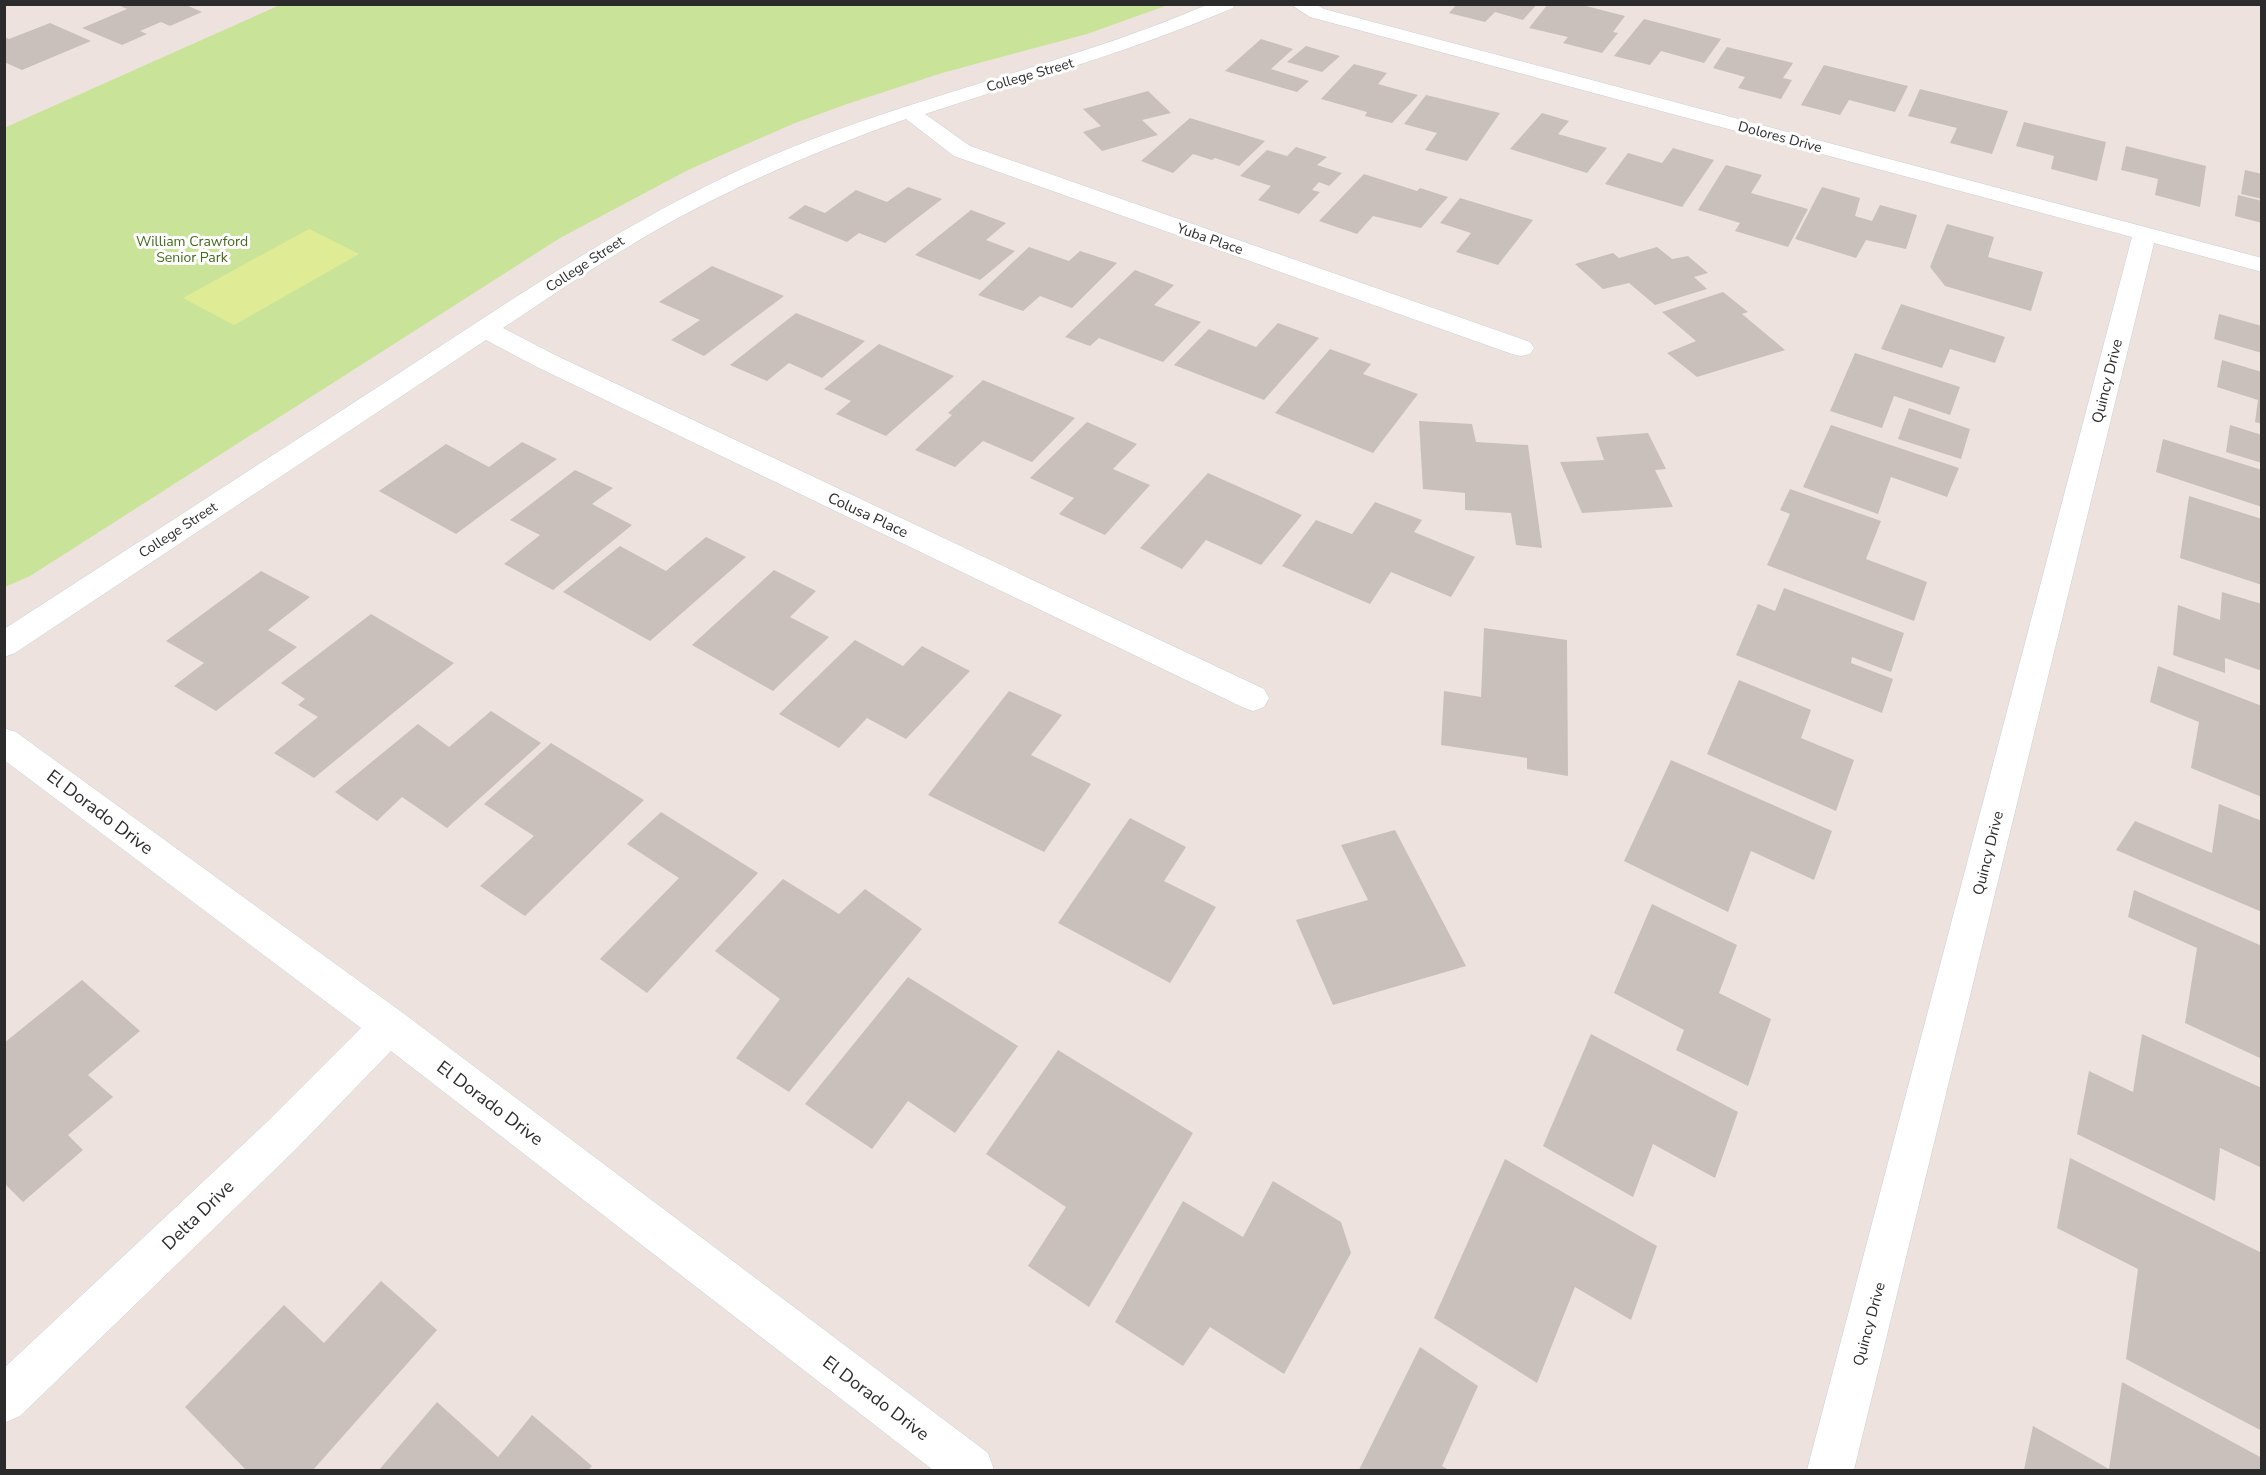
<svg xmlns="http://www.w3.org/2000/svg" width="2266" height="1475" font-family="'Nunito Sans',sans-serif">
  <rect width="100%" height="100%" fill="#ede2dd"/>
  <!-- green -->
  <polygon fill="#c9e499" points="280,5 1168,5 1087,34 942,73 847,104 795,123 688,170 560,238 30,576 5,587 4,128"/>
  <!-- pitch -->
  <polygon fill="#e0ec95" points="309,229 359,254 234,325 183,298"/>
  <!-- building -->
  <g fill="#c9c0bc">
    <polygon points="116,4 184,4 202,12 170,26 161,22 140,31 147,34 122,45 82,28 127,9"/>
    <polygon points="1457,4 1537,4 1523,20 1495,12 1485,22 1449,13"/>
    <polygon points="1548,4 1578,4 1625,16 1613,32 1618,33 1602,53 1563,43 1568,37 1529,28"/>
    <polygon points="1644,19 1721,39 1704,63 1661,51 1650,65 1614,56"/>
    <polygon points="50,23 91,41 22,70 4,62 4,37 9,39"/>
    <polygon points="1261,39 1293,49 1271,69 1309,81 1297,92 1225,71"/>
    <polygon points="1306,46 1340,56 1322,72 1287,62"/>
    <polygon points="1727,47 1793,63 1783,78 1792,80 1781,99 1738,88 1745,77 1713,68"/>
    <polygon points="1354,64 1387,73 1378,84 1418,95 1392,123 1365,116 1367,112 1321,99"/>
    <polygon points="1824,65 1908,86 1895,112 1849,100 1840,115 1801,105"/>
    <polygon points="1920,89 2008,111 1992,154 1950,143 1957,128 1908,116"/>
    <polygon points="1148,91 1171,113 1142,120 1158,135 1102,151 1083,132 1101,126 1083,109"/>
    <polygon points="1426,95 1500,113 1467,161 1425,150 1437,133 1404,124"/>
    <polygon points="1542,113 1569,121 1558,134 1607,148 1587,173 1510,149"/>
    <polygon points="1190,118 1265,141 1239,166 1215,158 1212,160 1193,154 1173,173 1141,161"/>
    <polygon points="2024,122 2106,142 2097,181 2051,169 2054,156 2016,146"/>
    <polygon points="2126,146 2206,166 2200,207 2155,195 2158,179 2121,170"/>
    <polygon points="1296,147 1327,157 1317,165 1342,173 1329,186 1319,182 1312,190 1320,192 1299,214 1258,200 1271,186 1240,176 1267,150 1287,156"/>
    <polygon points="1673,148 1714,160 1682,207 1605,184 1628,153 1662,163"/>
    <polygon points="1726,165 1762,175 1751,193 1808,209 1788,247 1735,231 1740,223 1698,210"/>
    <polygon points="2245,170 2262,174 2262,199 2241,194"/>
    <polygon points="1364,174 1417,191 1420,188 1448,197 1421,228 1373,216 1357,234 1319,221"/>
    <polygon points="908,187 942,199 885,243 859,233 847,242 788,218 805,205 825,213 856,190 887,202"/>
    <polygon points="1822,187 1860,198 1855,216 1872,221 1880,205 1917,215 1906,249 1866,240 1856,258 1795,239"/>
    <polygon points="2238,195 2262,201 2262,223 2235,216"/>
    <polygon points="1460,198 1533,220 1498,265 1456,252 1471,233 1440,223"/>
    <polygon points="971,210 1006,223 986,240 1015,251 980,280 915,255"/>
    <polygon points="1947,224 1994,237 1988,257 2043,272 2031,311 1945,286 1930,267"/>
    <polygon points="1029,247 1069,261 1080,251 1117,263 1072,308 1040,296 1023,311 978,295"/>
    <polygon points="1657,247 1672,259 1688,256 1708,273 1694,277 1707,289 1655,305 1629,283 1603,289 1575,264 1613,253 1619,258"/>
    <polygon points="712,266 784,296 704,356 671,340 700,320 659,302"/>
    <polygon points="1135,270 1174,285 1154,305 1201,322 1163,362 1099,338 1090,346 1065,337"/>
    <polygon points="1723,292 1748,312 1742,314 1785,350 1697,377 1667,353 1696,341 1662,312"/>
    <polygon points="1901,304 2005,337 1995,363 1950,349 1942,368 1881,349"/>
    <polygon points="796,313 865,341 822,378 789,363 767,381 730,365"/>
    <polygon points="2219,314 2262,326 2262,353 2214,339"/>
    <polygon points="1278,323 1319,338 1264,400 1174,365 1209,329 1256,347"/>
    <polygon points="879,344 954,376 886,436 836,414 851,401 824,389"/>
    <polygon points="1330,349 1371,364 1363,374 1418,394 1373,453 1275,413"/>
    <polygon points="1855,353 1960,387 1950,415 1894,396 1882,428 1830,411"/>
    <polygon points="2222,360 2262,372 2262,424 2255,422 2258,400 2217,387"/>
    <polygon points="983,380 1075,418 1032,462 983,441 955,467 915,450 952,415 948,413"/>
    <polygon points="1909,408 1970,429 1961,459 1898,439"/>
    <polygon points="1419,421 1472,424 1476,442 1528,445 1542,548 1516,545 1511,513 1465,510 1465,493 1423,489"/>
    <polygon points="1087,422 1137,444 1113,469 1150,485 1105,535 1059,514 1074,498 1030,478"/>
    <polygon points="1831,425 1959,468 1947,497 1891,477 1878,514 1803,487"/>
    <polygon points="2230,425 2262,435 2262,463 2226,452"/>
    <polygon points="1648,433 1666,469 1655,470 1673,507 1582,513 1560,462 1604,460 1596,437"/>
    <polygon points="2163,439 2262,470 2262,507 2156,472"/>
    <polygon points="522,442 557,459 456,534 379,491 446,444 489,467"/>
    <polygon points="575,470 613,488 592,504 632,525 553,590 504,564 540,535 510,520"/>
    <polygon points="1208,473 1302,515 1261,565 1206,540 1182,569 1140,548"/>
    <polygon points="1790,489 1881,521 1866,559 1927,582 1914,621 1767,565 1790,514 1780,510"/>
    <polygon points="2189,496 2262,519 2262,585 2180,558"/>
    <polygon points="1375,502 1422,520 1414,532 1475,557 1451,597 1391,572 1370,604 1282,566 1316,520 1352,534"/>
    <polygon points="706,537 746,557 650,641 563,592 620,546 666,571"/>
    <polygon points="774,570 816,591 790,617 829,637 773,691 692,645"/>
    <polygon points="261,571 310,597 268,630 297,647 216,711 174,686 204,663 166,641"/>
    <polygon points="1784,588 1904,633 1891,672 1852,657 1851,663 1893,679 1882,713 1736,655 1758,604 1775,611"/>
    <polygon points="2222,592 2262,604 2262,671 2225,658 2225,673 2173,655 2178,605 2220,620"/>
    <polygon points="371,614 454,663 314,778 274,753 318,717 298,705 305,699 281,683"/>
    <polygon points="1484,628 1567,640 1568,776 1527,769 1527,758 1441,745 1444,691 1481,697"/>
    <polygon points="855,640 903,666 922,646 970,671 906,739 867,718 839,748 779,714"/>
    <polygon points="2158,666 2262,706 2262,797 2191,768 2199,722 2150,702"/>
    <polygon points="1739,680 1811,710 1801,738 1854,760 1836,811 1707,754"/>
    <polygon points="1009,691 1062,715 1031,755 1091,784 1044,852 928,795"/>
    <polygon points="491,711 541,743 447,828 402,797 377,821 335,792 418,724 449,747"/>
    <polygon points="551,743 644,800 525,916 480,886 534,836 484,804"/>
    <polygon points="1671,760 1832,831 1814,880 1751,851 1728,912 1624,861"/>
    <polygon points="2219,804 2262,821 2262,912 2116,850 2135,821 2212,853"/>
    <polygon points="661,812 758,873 647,993 600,959 679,878 627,844"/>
    <polygon points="1130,818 1186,847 1164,881 1216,907 1170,983 1058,923"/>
    <polygon points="1395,830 1466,966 1333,1005 1296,920 1368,900 1341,845"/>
    <polygon points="783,879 839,914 865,889 922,929 789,1092 736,1058 780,999 715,951"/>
    <polygon points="2134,890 2262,946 2262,1059 2185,1023 2197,948 2128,917"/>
    <polygon points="1652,904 1737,945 1719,993 1771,1019 1748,1086 1676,1050 1684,1030 1614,993"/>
    <polygon points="908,977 1018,1046 955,1133 908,1101 872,1149 805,1104"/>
    <polygon points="82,980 140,1031 88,1075 113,1097 68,1135 83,1150 23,1202 4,1183 4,1043"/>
    <polygon points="1591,1034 1738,1112 1715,1178 1653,1144 1633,1197 1543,1146"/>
    <polygon points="2142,1034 2262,1088 2262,1168 2220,1148 2215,1201 2077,1134 2089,1071 2133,1092"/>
    <polygon points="1058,1050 1193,1133 1089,1307 1028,1266 1066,1207 986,1154"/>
    <polygon points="2070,1158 2262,1253 2262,1431 2126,1359 2138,1269 2057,1228"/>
    <polygon points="1505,1159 1657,1246 1631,1320 1575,1287 1537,1383 1434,1318"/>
    <polygon points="1273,1181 1341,1222 1351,1253 1284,1374 1210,1327 1183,1366 1115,1322 1183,1201 1243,1237"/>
    <polygon points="381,1281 437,1330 313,1470 246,1470 185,1407 284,1305 324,1343"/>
    <polygon points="1420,1347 1478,1386 1442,1466 1449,1470 1359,1470"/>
    <polygon points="2122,1382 2262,1458 2262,1470 2024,1470 2033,1426 2109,1469"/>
    <polygon points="437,1402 498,1457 532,1415 592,1466 588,1470 379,1470"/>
  </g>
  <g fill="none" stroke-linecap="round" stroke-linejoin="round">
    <!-- street casing -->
    <g stroke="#c9d0d9" stroke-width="1">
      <g id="street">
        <path d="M1209 4H1235L1233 8C1132 51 1028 80 925 114L970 146 1530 342 1534 348 1530 354 1521 356 1512 354 954 156 906 119C827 147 750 179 676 219 616 252 560 290 503 328L555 355 1264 689 1269 698 1264 707 1253 711 1242 707 537 367 486 340 15 653 4 657V629C139 542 273 455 407 368 513 299 617 228 731 174 884 101 1053 71 1209 4Z"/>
        <polygon points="1290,4 1315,4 1324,9 2262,258 2262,272 2154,243 1854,1470 1807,1470 2132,237 1310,17"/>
        <polygon points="4,728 16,732 403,1013 988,1453 994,1470 933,1470 391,1051 296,1149 20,1416 4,1423 4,1368 268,1121 361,1028 4,760"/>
      </g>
    </g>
    <!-- street -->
    <use href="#street" fill="#fff" fill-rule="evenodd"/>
  </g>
  <g text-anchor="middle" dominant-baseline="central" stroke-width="6" stroke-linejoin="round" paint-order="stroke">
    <!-- far-street labels -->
    <g font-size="14" fill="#2b2b2b" stroke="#fff">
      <text transform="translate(1030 75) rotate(-16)">College Street</text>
      <text transform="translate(1780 137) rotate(15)">Dolores Drive</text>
      <text transform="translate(1210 239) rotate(19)">Yuba Place</text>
      <text transform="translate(585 264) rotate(-33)">College Street</text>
      <text transform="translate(178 530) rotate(-33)">College Street</text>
    </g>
    <!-- far-park labels -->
    <g font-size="14" fill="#426a1a" stroke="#fff">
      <text x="192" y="241">William Crawford<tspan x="192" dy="16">Senior Park</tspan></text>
    </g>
    <!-- street labels -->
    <g font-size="15" fill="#2b2b2b" stroke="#fff">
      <text transform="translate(2107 381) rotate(-76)">Quincy Drive</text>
      <text transform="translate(868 515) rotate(25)">Colusa Place</text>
      <text transform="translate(1988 853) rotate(-76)">Quincy Drive</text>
      <text transform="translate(1869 1324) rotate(-75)">Quincy Drive</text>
    </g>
    <!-- near-street labels -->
    <g font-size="18" fill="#2b2b2b" stroke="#fff">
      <text transform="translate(100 812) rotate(37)">El Dorado Drive</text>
      <text transform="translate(490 1103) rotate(37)">El Dorado Drive</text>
      <text transform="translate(198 1215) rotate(-44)">Delta Drive</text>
      <text transform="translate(876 1398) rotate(37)">El Dorado Drive</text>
    </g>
  </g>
  <!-- border -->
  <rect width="2266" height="1475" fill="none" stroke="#2b2b2b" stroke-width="12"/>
</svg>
